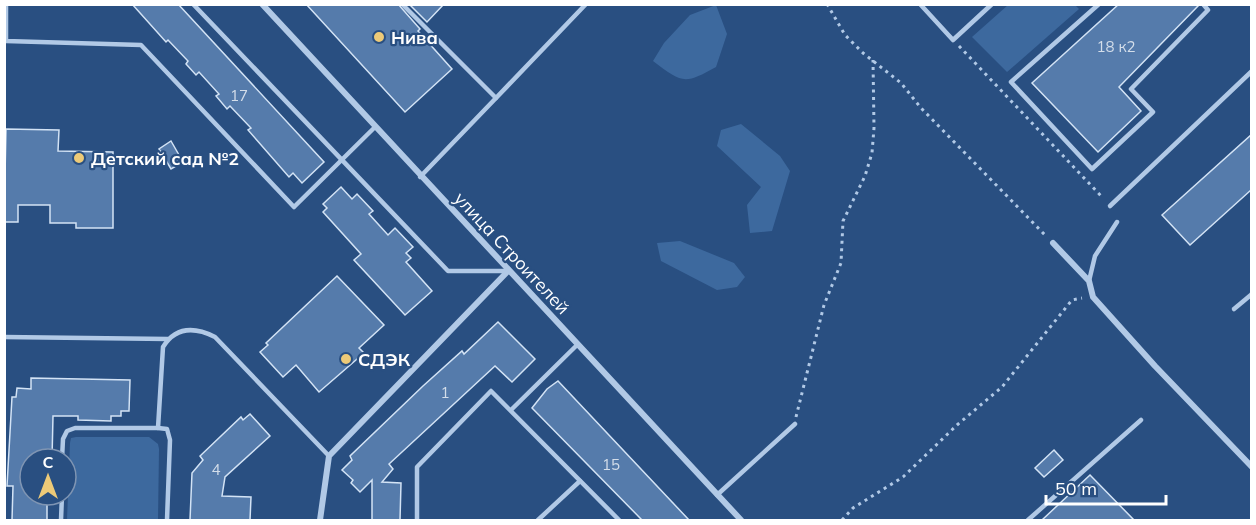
<svg xmlns="http://www.w3.org/2000/svg" width="1256" height="525" font-family="Mulish,sans-serif">
  <rect width="100%" height="100%" fill="#294f81"/>
  <!-- green -->
  <g fill="#3d699e">
    <path d="M716 5 727 34 716 67C684 85 682 83 653 61L664 43 690 15Z"/>
    <polygon points="1008,5 1075,5 1079,9 1007,72 972,37"/>
    <polygon points="741,124 780,156 790,171 772,231 750,233 747,205 761,187 717,146 721,130"/>
    <polygon points="680,241 734,263 745,277 737,287 717,290 661,261 657,243"/>
    <polygon points="76,437 149,437 158,444 159,449 158,520 67,520 70,443 71,438"/>
  </g>
  <!-- building -->
  <g fill="#557bab" stroke="#d3e3f5" stroke-width="1.5">
    <polygon points="132,4 178,4 324,162 302,183 293,173 289,177 248,130 251,128 230,106 227,109 216,96 219,94 199,72 196,75 186,64 188,61 168,40 166,42"/>
    <polygon points="306,4 398,4 420,29 418,31 452,69 405,112"/>
    <polygon points="409,4 444,4 427,22"/>
    <polygon points="1119,4 1199,5 1119,87 1141,111 1098,152 1032,83"/>
    <polygon points="6,129 59,130 58,151 113,152 113,228 76,228 76,223 50,223 50,205 18,205 18,222 4,222"/>
    <polygon points="1251,135 1251,190 1190,245 1162,215"/>
    <polygon points="171,141 183,162 171,169 159,149"/>
    <polygon points="341,187 352,199 357,194 373,211 369,214 388,235 395,228 413,247 406,253 411,258 406,262 432,291 405,315 354,260 361,254 323,212 327,208 323,204"/>
    <polygon points="337,276 384,325 359,348 364,353 319,392 296,365 283,377 260,352 268,345 266,343"/>
    <polygon points="498,322 535,359 512,382 495,366 389,464 393,469 382,482 401,483 400,520 372,520 372,480 360,492 351,483 353,480 342,470 352,460 350,456 423,386 462,351 464,354"/>
    <polygon points="31,378 130,380 129,411 121,411 121,416 111,416 111,421 78,420 78,416 53,416 52,459 30,459 30,495 47,495 47,520 12,520 13,486 7,486 12,397 16,397 17,388 31,389"/>
    <polygon points="558,381 689,520 642,520 532,408 547,389"/>
    <polygon points="250,414 270,436 225,477 222,496 251,497 250,520 190,520 192,473 203,460 200,456 241,417 243,420"/>
    <polygon points="1054,450 1063,460 1044,477 1035,468"/>
    <polygon points="1090,475 1134,520 1042,520"/>
  </g>
  <g fill="none" stroke-linecap="round" stroke-linejoin="round">
    <!-- path -->
    <g stroke="#b1c9e6" stroke-width="3" stroke-dasharray="3 4.5" stroke-linecap="butt">
      <polyline points="827,4 845,35 863,53 901,83 921,108 1045,235"/>
      <polyline points="959,46 1103,198"/>
      <polyline points="796,417 824,305 841,263 843,221 865,176 872,153 874,128 873,60"/>
      <polyline points="842,520 853,508 903,477 957,425 1002,387 1072,300 1082,298"/>
    </g>
    <!-- service -->
    <g stroke="#b1c9e6" stroke-width="4.5">
      <polyline points="6,4 6,41 141,45 294,207 374,128"/>
      <polyline points="193,4 448,271 508,271"/>
      <polyline points="402,4 496,98 586,4"/>
      <polyline points="920,4 953,40 992,4"/>
      <polyline points="1099,4 1011,82 1092,169 1153,112 1131,89 1208,10 1203,4"/>
      <polyline points="420,177 496,98"/>
      <polyline points="1110,206 1252,71"/>
      <polyline points="1089,281 1095,256 1117,222"/>
      <polyline points="1234,309 1252,294"/>
      <polyline points="4,337 168,339"/>
      <polyline points="511,410 577,345"/>
      <polyline points="158,428 167,429 170,440 167,520"/>
      <path d="M62 459 63 439 67 431 75 428H158L163 347C176 326 195 327 215 337L329 456"/>
      <polyline points="717,495 795,424"/>
      <polyline points="61,520 62,495"/>
      <polyline points="417,520 417,467 491,391 619,520"/>
      <polyline points="538,520 580,481"/>
      <polyline points="1028,520 1141,420"/>
    </g>
    <!-- minor -->
    <g stroke="#b1c9e6" stroke-width="6">
      <polyline points="262,4 741,520"/>
      <polyline points="1053,243 1089,281 1093,297 1155,366 1252,467"/>
      <polyline points="320,520 329,456 508,271"/>
    </g>
  </g>
  <!-- markers -->
  <g fill="#edca78" stroke="#294f81" stroke-width="2">
    <circle cx="379" cy="37" r="6"/>
    <circle cx="79" cy="158" r="6"/>
    <circle cx="346" cy="359" r="6"/>
  </g>
  <g text-anchor="middle" dominant-baseline="central" stroke-width="4.5" stroke-linejoin="round" paint-order="stroke">
    <!-- number labels -->
    <g font-size="15" fill="#d4deea">
      <text x="1116" y="46">18 к2</text>
      <text x="239" y="95">17</text>
      <text x="445" y="392">1</text>
      <text x="611" y="464">15</text>
      <text x="216" y="469">4</text>
    </g>
    <!-- poi labels -->
    <g font-size="18" font-weight="bold" fill="#fff" stroke="#294f81" text-anchor="start">
      <text x="391" y="37">Нива</text>
      <text x="91" y="158">Детский сад №2</text>
      <text x="358" y="359">СДЭК</text>
    </g>
    <!-- street labels -->
    <g font-size="18" fill="#fff" stroke="#294f81">
      <text transform="translate(512 253) rotate(47)">улица Строителей</text>
    </g>
  </g>
  <!-- border -->
  <rect width="1256" height="525" fill="none" stroke="#ffffff" stroke-width="12"/>
  <!-- north arrow -->
  <g transform="translate(48 477)"><circle r="28" fill="#294f81" stroke="#7f95b3" stroke-width="1.5"/>
  <path d="M0-4.5L10 22L0 15L-10 22Z" fill="#edca78"/>
  <text y="-9" font-size="16" font-weight="bold" text-anchor="middle" fill="#ffffff">С</text>
  </g>
  <!-- scale -->
  <path d="M1046 495v9h120v-9" fill="none" stroke="#ffffff" stroke-width="3"/>
  <text x="1055" y="495" font-size="18" fill="#ffffff" stroke="#294f81" stroke-width="4.5" paint-order="stroke">50 m</text>
</svg>
